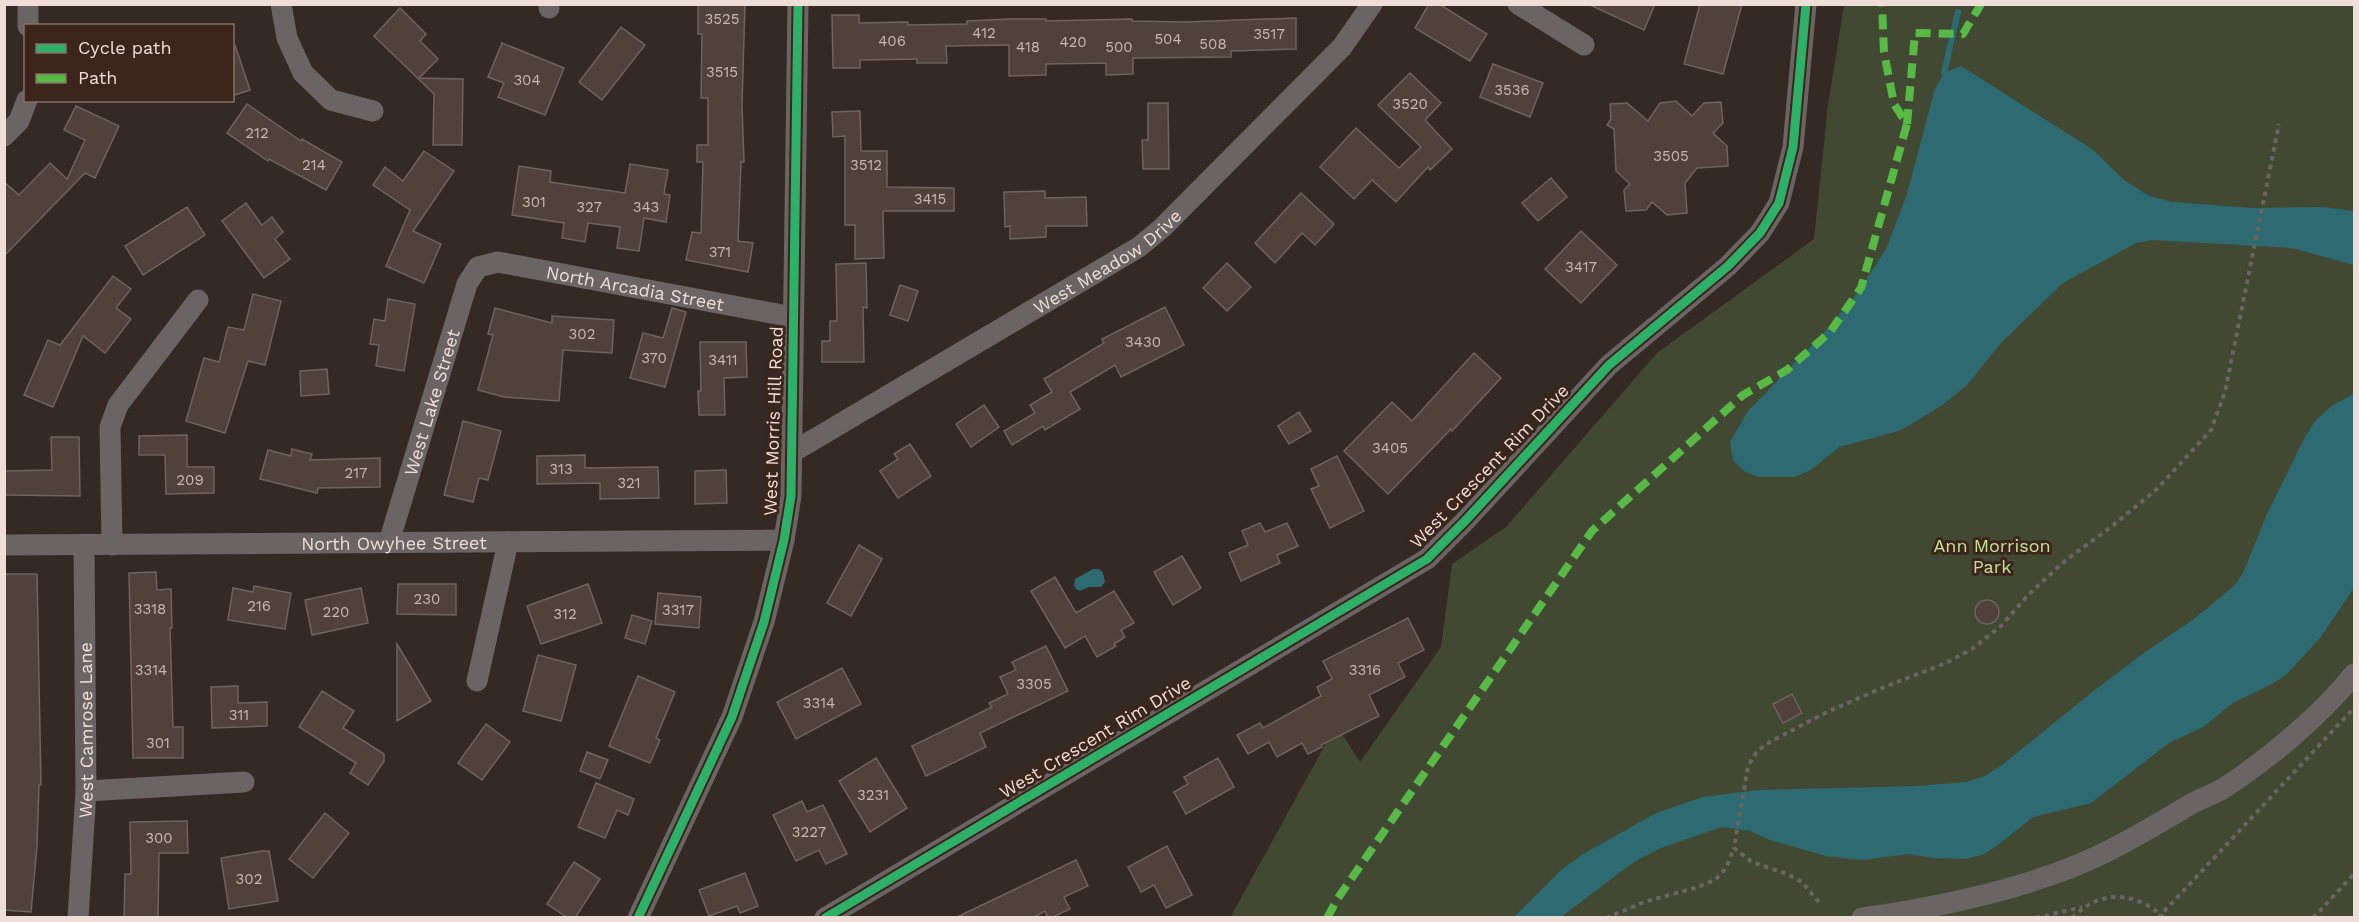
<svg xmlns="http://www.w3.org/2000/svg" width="2359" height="922" font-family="'Work Sans',sans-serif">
  <rect width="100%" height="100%" fill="#342923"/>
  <!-- green -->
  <polygon fill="#424932" points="1844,5 2354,5 2354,917 1230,918 1336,725 1360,762 1441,647 1452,564 1506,527 1657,353 1814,239 1828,105"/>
  <!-- water -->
  <g fill="#2d6a71">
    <polygon points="1961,66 2092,149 2124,180 2149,196 2172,202 2252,208 2323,207 2354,211 2354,265 2292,248 2152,240 2136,243 2063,283 2001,343 1968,384 1944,404 1915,422 1899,431 1839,447 1811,470 1795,477 1759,477 1745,472 1733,460 1730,442 1748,411 1823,334 1858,292 1886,249 1906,197 1935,89 1944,73"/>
    <polygon points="2354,394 2354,588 2320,638 2287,674 2272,684 2233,703 2203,727 2169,743 2091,803 2033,817 1994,848 1982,855 1965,859 1934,858 1908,854 1864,860 1850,859 1826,856 1770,840 1750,831 1722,827 1661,848 1634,862 1561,917 1514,917 1561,870 1585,853 1656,813 1703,797 1758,790 1917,786 1966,782 1985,776 2002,765 2091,693 2145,652 2194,619 2235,585 2243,573 2267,514 2306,435 2316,420 2333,405"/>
    <polygon points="1093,569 1099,569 1103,573 1105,582 1101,587 1089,587 1080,591 1076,589 1074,585 1075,579"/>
  </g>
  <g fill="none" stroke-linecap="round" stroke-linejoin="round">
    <!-- stream -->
    <polyline stroke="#2d6a71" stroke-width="6" points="1949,77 1944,73 1958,12"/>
  </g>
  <!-- building -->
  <g fill="#50423b" stroke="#6e635e" stroke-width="1.5">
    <polygon points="698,4 745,4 742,105 744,162 741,162 738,241 753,243 748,272 686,260 692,232 701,233 703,162 697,162 697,145 708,145 708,98 701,98 702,34 698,34"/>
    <polygon points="1429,4 1439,4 1487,34 1470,61 1415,28"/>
    <polygon points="1588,4 1655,4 1644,30"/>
    <polygon points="1700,4 1742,4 1723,74 1684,64"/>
    <polygon points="400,8 426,34 420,41 438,59 419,78 463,79 462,145 433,145 434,94 374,36"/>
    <polygon points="832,15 859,15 859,23 908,22 908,25 967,24 967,21 1009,19 1046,19 1046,21 1132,19 1132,21 1186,22 1296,18 1296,49 1231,51 1231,57 1133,58 1133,74 1106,75 1106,63 1046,64 1046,75 1009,76 1009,45 946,46 947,63 917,63 917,59 860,60 860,68 833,68"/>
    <polygon points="621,27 645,45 602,100 579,82"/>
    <polygon points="502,43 564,68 545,115 498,97 504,83 488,77"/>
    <polygon points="235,45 250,90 232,96 232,46"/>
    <polygon points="1493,64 1543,83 1530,117 1480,97"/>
    <polygon points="1410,73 1441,103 1425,120 1452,149 1430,170 1428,167 1396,202 1372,180 1354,199 1320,167 1356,128 1399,168 1421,147 1378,105"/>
    <polygon points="1676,101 1692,116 1704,103 1721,102 1723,123 1713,133 1727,146 1728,166 1697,168 1685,183 1687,213 1667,215 1652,202 1646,210 1626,211 1624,190 1630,184 1616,171 1614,129 1607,125 1611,119 1610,104 1627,103 1648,121 1660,103"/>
    <polygon points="1148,103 1168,103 1169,169 1143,169 1142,140 1148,140"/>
    <polygon points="247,104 301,141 302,139 342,162 326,190 269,159 268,161 227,133"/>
    <polygon points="76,106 119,126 95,178 85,173 4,256 4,182 19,195 50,163 67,179 85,140 64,130"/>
    <polygon points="860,111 861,151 887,151 887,187 954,188 954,211 883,211 884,258 855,259 855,225 845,225 845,136 833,137 832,112"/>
    <polygon points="424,151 454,171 413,231 441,244 424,283 386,266 410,210 373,185 385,167 403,181"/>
    <polygon points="630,164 668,170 664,194 670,195 666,222 644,218 639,251 617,248 620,227 588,223 585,242 562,238 564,223 512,215 519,166 551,171 550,182 625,193"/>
    <polygon points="1551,178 1567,197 1538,221 1522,203"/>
    <polygon points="1045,191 1045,198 1086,197 1087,226 1046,226 1046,237 1010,239 1010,226 1005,227 1004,192"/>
    <polygon points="1301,193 1334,224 1315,245 1302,233 1275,263 1255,243"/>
    <polygon points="246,203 262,225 272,217 283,232 275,239 290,259 264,278 222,221"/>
    <polygon points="187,207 205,235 143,275 125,246"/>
    <polygon points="1581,231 1617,265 1581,303 1545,269"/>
    <polygon points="866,263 867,308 863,307 864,362 822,362 822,341 830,341 830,321 837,321 836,264"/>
    <polygon points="1227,263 1251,287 1227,311 1203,288"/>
    <polygon points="113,276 131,289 116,308 131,319 105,353 83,336 53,407 24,395 48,340 60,345"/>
    <polygon points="900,285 918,291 908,321 890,315"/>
    <polygon points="253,294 281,301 265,365 248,361 225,433 186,421 204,358 219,362 228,327 244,330"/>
    <polygon points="388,299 415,304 404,371 376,366 379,345 370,344 374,319 385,321"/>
    <polygon points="1165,307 1184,345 1121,377 1115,365 1070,392 1080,409 1045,430 1043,426 1012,445 1004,431 1035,413 1030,405 1052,392 1044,379 1104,343 1102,339"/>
    <polygon points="495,308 552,323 552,316 614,320 612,353 563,350 559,401 504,397 478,390 493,335 488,334"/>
    <polygon points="672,308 686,312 665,387 630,378 643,333 663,338"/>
    <polygon points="700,342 746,342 747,377 724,378 725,415 699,415 698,391 701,391"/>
    <polygon points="1474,353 1501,378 1452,431 1451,429 1388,494 1344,451 1392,402 1412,421"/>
    <polygon points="327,369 329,394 301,396 300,371"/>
    <polygon points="984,405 999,427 971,447 956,424"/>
    <polygon points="1299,412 1311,431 1289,444 1278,426"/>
    <polygon points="463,421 501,431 488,480 479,478 473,502 444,495"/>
    <polygon points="187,435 187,467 214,467 214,493 166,494 165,455 139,455 139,436"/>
    <polygon points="51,437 79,437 80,496 4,495 4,471 52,470"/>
    <polygon points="910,444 931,476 898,498 880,471 898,459 894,454"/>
    <polygon points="292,449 312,454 310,460 380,458 380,487 318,488 317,493 260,479 268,450 291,456"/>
    <polygon points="585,455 585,468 658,467 659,498 600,499 600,483 537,484 537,456"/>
    <polygon points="1337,456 1364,511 1330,528 1311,489 1319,486 1311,469"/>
    <polygon points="726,470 727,503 695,504 695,471"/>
    <polygon points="1260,523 1265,532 1287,523 1298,546 1277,555 1280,563 1241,581 1229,553 1248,545 1242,531"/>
    <polygon points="859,545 882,559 851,616 827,603"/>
    <polygon points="1182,556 1201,588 1173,605 1154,572"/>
    <polygon points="156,572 157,590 171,589 172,628 170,628 173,727 183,727 183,758 133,758 129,573"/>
    <polygon points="4,574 37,574 41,785 39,785 37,846 31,912 4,910"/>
    <polygon points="1055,577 1076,613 1114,591 1134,623 1121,630 1125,637 1114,644 1116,646 1097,657 1085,636 1065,648 1031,591"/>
    <polygon points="398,584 456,584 456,615 397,614"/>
    <polygon points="588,584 602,623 541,644 527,606"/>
    <polygon points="254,586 291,593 285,629 228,620 233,588 253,592"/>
    <polygon points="361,588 368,623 312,635 305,600"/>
    <polygon points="658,593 701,597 699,628 655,624"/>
    <circle cx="1987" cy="612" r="12"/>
    <polygon points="632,615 652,621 645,644 625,638"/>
    <polygon points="1408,618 1424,650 1398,663 1405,677 1369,695 1379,716 1321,745 1322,747 1308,754 1302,743 1277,757 1269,742 1248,754 1237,735 1260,723 1263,728 1321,696 1317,687 1332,679 1323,661"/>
    <polygon points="397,644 431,701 397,721"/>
    <polygon points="1046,646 1068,691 980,733 986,747 926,776 912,746 992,707 989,703 1008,694 1000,677 1016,670 1012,662"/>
    <polygon points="538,655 576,665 561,721 523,711"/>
    <polygon points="842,668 861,704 796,739 777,702"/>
    <polygon points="638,676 675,692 656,738 660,740 650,763 609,746"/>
    <polygon points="238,686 238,703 267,702 267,726 212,728 211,687"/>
    <polygon points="322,691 354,711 343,728 384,754 384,761 368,785 350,773 356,763 299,727"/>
    <polygon points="1792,694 1802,713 1783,723 1773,704"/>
    <polygon points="486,724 510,742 482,780 458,763"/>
    <polygon points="587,752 608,760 600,779 580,771"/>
    <polygon points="876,758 907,808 870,832 839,781"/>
    <polygon points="1218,758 1234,787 1186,814 1174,792 1188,784 1184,777"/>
    <polygon points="596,783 634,799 628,815 617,810 605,838 578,827"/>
    <polygon points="802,801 807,812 823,805 847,854 826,864 819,850 796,861 773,815"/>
    <polygon points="325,813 349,833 313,878 289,859"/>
    <polygon points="187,821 188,853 159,853 158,918 124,918 125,874 131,874 130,822"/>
    <polygon points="1167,846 1192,895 1166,908 1154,885 1141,892 1128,867"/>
    <polygon points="262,851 269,851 278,901 229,909 221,858"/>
    <polygon points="1076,860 1088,886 1064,897 1070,909 1051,918 1048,918 1045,911 1032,918 955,918"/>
    <polygon points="574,862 600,879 575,918 568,918 547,904"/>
    <polygon points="745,873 758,906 740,913 737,906 709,916 699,890"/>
  </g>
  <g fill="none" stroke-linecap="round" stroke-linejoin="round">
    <!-- path -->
    <g stroke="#6a6462" stroke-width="4" stroke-dasharray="4.5 4.5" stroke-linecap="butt">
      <polyline points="1819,902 1802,882 1787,874 1752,862 1734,848 1748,766 1756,753 1766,744 1827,712 1887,686 1946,663 1972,649 2001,626 2029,594 2066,560 2111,527 2157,489 2211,430 2225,392 2279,124"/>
      <polyline points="1606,918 1647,901 1695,888 1715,880 1726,868 1734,848"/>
      <polyline points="2036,918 2082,907"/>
      <path d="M2072 918C2100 889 2136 891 2164 918"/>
      <polyline points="2158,918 2354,708"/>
      <polyline points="2313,918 2354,874"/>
    </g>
    <!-- minor -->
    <g stroke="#6a6564" stroke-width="21">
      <polyline points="28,4 28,26"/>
      <polyline points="281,4 287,38 303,73 331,100 373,111"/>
      <polyline points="549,4 549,8"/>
      <polyline points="1518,4 1584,45"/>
      <polyline points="4,136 19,121 27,100"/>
      <path id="s1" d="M791 453 1139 247 1162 228 1342 47 1372 4"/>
      <path id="s2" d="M389 542 467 284 478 267 498 262 793 317"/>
      <path id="s3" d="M4 545 784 540"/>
      <polyline points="112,545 110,427 118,405 198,300"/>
      <polyline points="477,681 508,542"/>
      <polyline points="86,791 244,782"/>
      <path id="s4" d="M78 918 86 791 84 545"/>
      <polyline points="638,918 732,717 764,622 784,540 791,496 798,4"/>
      <polyline points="825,918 1427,559 1466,520 1609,365 1728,266 1760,233 1779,203 1793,147 1806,4"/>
      <path d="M1862 918C1933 908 2003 894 2070 868 2113 851 2152 827 2191 804 2202 798 2214 794 2224 788 2269 759 2321 715 2354 674"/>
    </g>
    <!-- quiet -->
    <g stroke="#58b947" stroke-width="8" stroke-dasharray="15 8" stroke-linecap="butt">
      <polyline points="1907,124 1915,33 1963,34 1981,4"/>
      <polyline points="1327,918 1338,898 1592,531 1743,395 1787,370 1830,332 1861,288 1907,124 1894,104 1884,52 1882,4"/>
    </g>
    <!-- cycleway casing -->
    <g stroke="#3c261b" stroke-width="13">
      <g id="cycleway">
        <polyline points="638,918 732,717 764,622 784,540 791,496 798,4"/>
        <polyline points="825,918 1427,559 1466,520 1609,365 1728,266 1760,233 1779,203 1793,147 1806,4"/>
      </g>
    </g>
    <!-- cycleway -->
    <use href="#cycleway" stroke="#2db169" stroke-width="9"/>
  </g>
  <g text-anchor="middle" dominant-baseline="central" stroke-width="6" stroke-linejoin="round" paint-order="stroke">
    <!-- number labels -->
    <g font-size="15" fill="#c6b7b0">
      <text x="722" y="19">3525</text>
      <text x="984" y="33">412</text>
      <text x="1269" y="34">3517</text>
      <text x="1168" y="39">504</text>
      <text x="892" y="41">406</text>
      <text x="1073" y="42">420</text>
      <text x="1213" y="44">508</text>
      <text x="1028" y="47">418</text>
      <text x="1119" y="47">500</text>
      <text x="722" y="72">3515</text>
      <text x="527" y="80">304</text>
      <text x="1512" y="90">3536</text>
      <text x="1410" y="104">3520</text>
      <text x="257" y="133">212</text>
      <text x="1671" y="156">3505</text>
      <text x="314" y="165">214</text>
      <text x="866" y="165">3512</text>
      <text x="930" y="199">3415</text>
      <text x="534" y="202">301</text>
      <text x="589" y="207">327</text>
      <text x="646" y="207">343</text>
      <text x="720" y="252">371</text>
      <text x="1581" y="267">3417</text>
      <text x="582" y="334">302</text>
      <text x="1143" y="342">3430</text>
      <text x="654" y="358">370</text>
      <text x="723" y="360">3411</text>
      <text x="1390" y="448">3405</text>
      <text x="561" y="469">313</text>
      <text x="356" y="473">217</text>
      <text x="190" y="480">209</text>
      <text x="629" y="483">321</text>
      <text x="427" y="599">230</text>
      <text x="259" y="606">216</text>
      <text x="150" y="609">3318</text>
      <text x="678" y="610">3317</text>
      <text x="336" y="612">220</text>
      <text x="565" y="614">312</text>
      <text x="151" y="670">3314</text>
      <text x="1365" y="670">3316</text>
      <text x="1034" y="684">3305</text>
      <text x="819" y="703">3314</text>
      <text x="239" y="715">311</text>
      <text x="158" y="743">301</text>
      <text x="873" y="795">3231</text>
      <text x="809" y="832">3227</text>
      <text x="159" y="838">300</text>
      <text x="249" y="879">302</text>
    </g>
    <!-- street labels -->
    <g font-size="18" fill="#eeded7" stroke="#3c261b">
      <text stroke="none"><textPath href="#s1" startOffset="370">West Meadow Drive</textPath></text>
      <text stroke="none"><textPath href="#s2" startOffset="450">North Arcadia Street</textPath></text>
      <text stroke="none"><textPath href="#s2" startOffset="146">West Lake Street</textPath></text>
      <text transform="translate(773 421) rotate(-88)">West Morris Hill Road</text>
      <text transform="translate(1489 466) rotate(-46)">West Crescent Rim Drive</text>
      <text stroke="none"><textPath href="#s3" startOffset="390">North Owyhee Street</textPath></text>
      <text stroke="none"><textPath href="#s4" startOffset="188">West Camrose Lane</textPath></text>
      <text transform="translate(1095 737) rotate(-31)">West Crescent Rim Drive</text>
    </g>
    <!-- park labels -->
    <g font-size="18" fill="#c7e199" stroke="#3c261b">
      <text x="1992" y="545">Ann Morrison<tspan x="1992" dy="21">Park</tspan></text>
    </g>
  </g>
  <!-- border -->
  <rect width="2359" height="922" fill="none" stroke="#eeded7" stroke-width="12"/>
  <!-- legend -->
  <rect x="24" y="24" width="210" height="78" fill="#3c261b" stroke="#837066" stroke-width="1.5"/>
  <rect x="36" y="44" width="30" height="9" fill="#2db169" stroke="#837066" stroke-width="1.5"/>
  <text x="78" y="54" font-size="18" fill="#eeded7">Cycle path</text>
  <rect x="36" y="74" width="30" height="9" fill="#58b947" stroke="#837066" stroke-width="1.5"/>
  <text x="78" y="84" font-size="18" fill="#eeded7">Path</text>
</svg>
